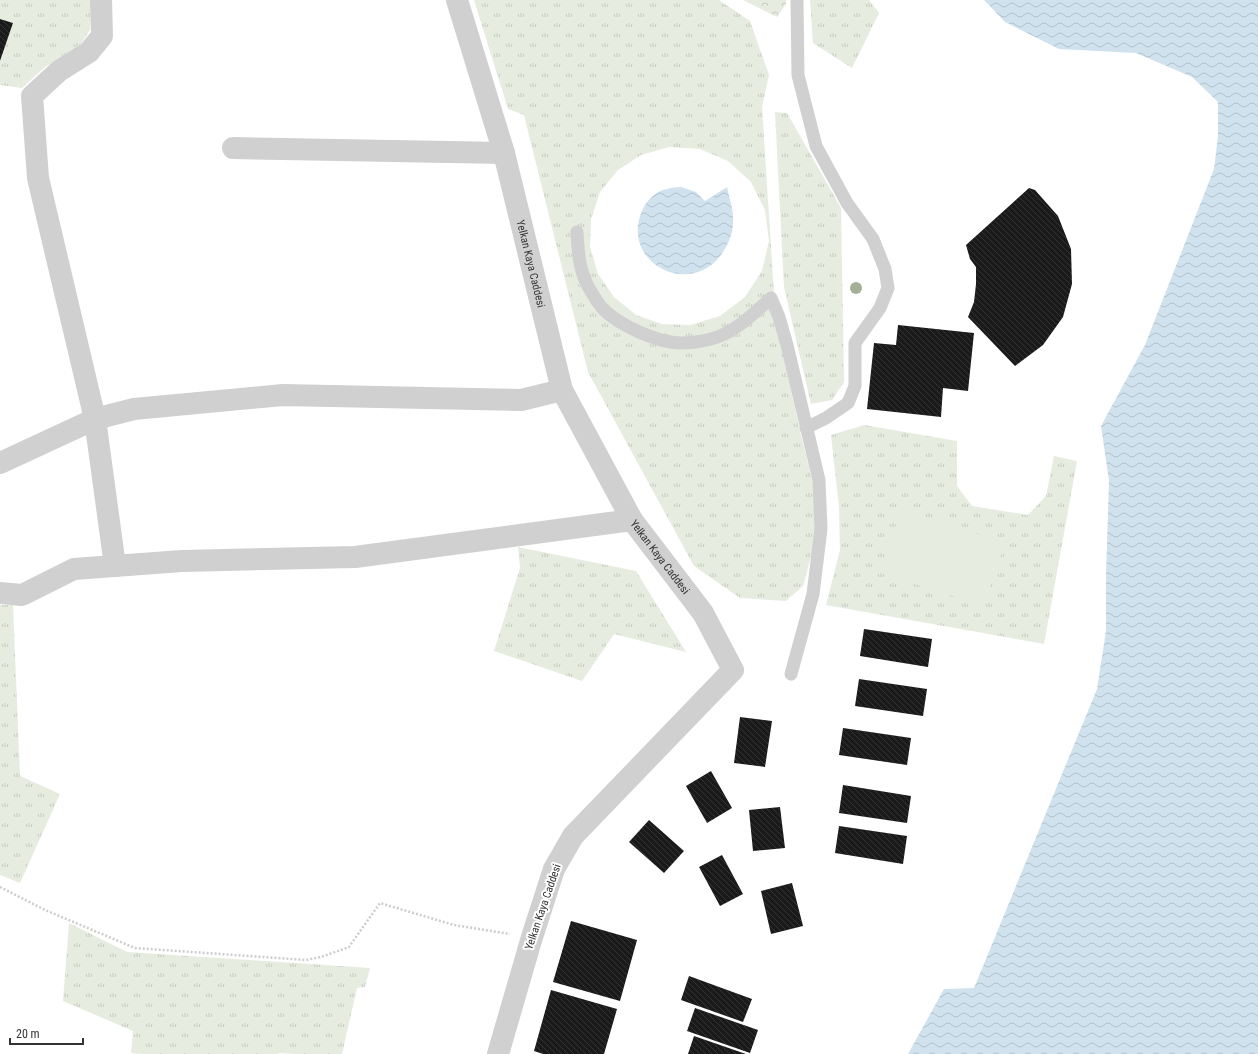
<svg xmlns="http://www.w3.org/2000/svg" width="1258" height="1054" font-family="'Roboto Condensed',sans-serif">
  <defs>
    <pattern id="grass-tufts" width="24" height="20" patternUnits="userSpaceOnUse"><rect width="24" height="20" fill="#e6ecdf"/><path d="M3 7l-1-3M5 7V3M7 7l1-3M15 17l-1-3M17 17v-4M19 17l1-3" fill="none" stroke="#c6cbc0"/></pattern>
    <pattern id="forest-crowns" width="20" height="18" patternUnits="userSpaceOnUse"><rect width="20" height="18" fill="#e6ecdf"/><path d="M2 6a3 3 0 1 1 6 0M12 15a3 3 0 1 1 6 0" fill="none" stroke="#c6cbc0"/></pattern>
    <pattern id="water-waves" width="16" height="10" patternUnits="userSpaceOnUse"><rect width="16" height="10" fill="#cfe2ee"/><path d="M0 5q4-4 8 0t8 0" fill="none" stroke="#b2c2cd"/></pattern>
    <pattern id="building-back-hatch" width="6" height="6" patternUnits="userSpaceOnUse"><rect width="6" height="6" fill="#1a1a1a"/><path d="M-1 5l2 2M0 0l6 6M5-1l2 2" fill="none" stroke="#333"/></pattern>
  </defs>
  <rect width="100%" height="100%" fill="#fff"/>
  <!-- grass -->
  <g fill="url(#grass-tufts)" fill-rule="evenodd">
    <polygon points="0,0 91,0 90,30 81,44 45,67 22,88 0,85 0,62 13,23 0,19"/>
    <path d="M474 0H719L750 21 769 75 762 107 776 324 800 431 813 483 817 535 803 586 786 601 740 598 694 566 588 372 524 115 508 109ZM669 147 700 149 728 161 751 182 765 210 769 241 762 271 745 297 720 316 690 325 662 324 636 315 614 297 598 274 590 247 591 219 600 192 618 170 641 155Z"/>
    <polygon points="810,0 869,0 879,13 852,68 813,43"/>
    <polygon points="775,112 787,113 841,208 844,382 832,400 811,404 784,287"/>
    <polygon points="864,425 957,441 957,486 972,506 1028,515 1046,496 1054,456 1077,461 1044,644 826,605 840,550 839,507 831,435"/>
    <polygon points="518,547 636,571 686,652 614,634 582,681 494,651 520,568"/>
    <polygon points="0,605 13,605 20,776 60,794 20,883 0,875"/>
    <polygon points="69,923 127,952 370,968 365,987 357,988 342,1054 296,1054 279,1053 278,1054 144,1054 131,1053 133,1031 63,1001"/>
  </g>
  <!-- forest -->
  <polygon fill="url(#forest-crowns)" points="743,0 786,0 786,4 777,17"/>
  <!-- pitch -->
  <polygon fill="#e6ecdf" points="901,509 1005,543 984,606 880,573"/>
  <!-- water -->
  <g fill="url(#water-waves)">
    <polygon points="984,0 1258,0 1258,1054 908,1054 944,989 974,988 1097,689 1106,631 1106,575 1109,481 1101,426 1145,345 1214,169 1218,136 1218,102 1192,77 1136,53 1059,49 1005,22"/>
    <path d="M681 187 696 192 705 201 727 187C729 197 733 208 733 217 734 231 729 244 721 255 688 299 620 261 642 211 650 193 662 188 681 187Z"/>
  </g>
  <!-- building -->
  <g fill="url(#building-back-hatch)">
    <polygon points="0,19 13,23 0,61"/>
    <polygon points="1029,188 1035,190 1058,216 1071,249 1072,284 1063,317 1043,345 1015,366 968,317 974,302 976,284 976,267 970,259 966,245"/>
    <polygon points="898,325 974,333 968,391 943,388 941,417 867,409 874,343 896,345"/>
    <polygon points="864,629 932,639 928,667 860,656"/>
    <polygon points="859,679 927,689 923,716 855,706"/>
    <polygon points="740,717 772,721 765,767 734,763"/>
    <polygon points="843,728 911,738 907,765 839,755"/>
    <polygon points="711,771 732,808 707,823 686,786"/>
    <polygon points="843,785 911,796 907,823 839,813"/>
    <polygon points="780,807 785,848 753,851 749,810"/>
    <polygon points="649,820 684,851 664,873 629,842"/>
    <polygon points="839,826 907,836 903,864 835,853"/>
    <polygon points="722,855 743,894 720,906 699,867"/>
    <polygon points="792,883 803,926 771,934 761,891"/>
    <polygon points="571,921 637,940 620,1001 553,982"/>
    <polygon points="689,976 752,999 743,1022 681,1000"/>
    <polygon points="551,990 617,1009 604,1054 543,1054 534,1051"/>
    <polygon points="695,1008 758,1030 750,1053 687,1031"/>
    <polygon points="694,1036 746,1054 688,1054"/>
  </g>
  <g fill="none" stroke-linecap="round" stroke-linejoin="round">
    <!-- path -->
    <polyline stroke="#cdcdcd" stroke-width="2.5" stroke-dasharray="2 2" stroke-linecap="butt" points="0,887 45,910 135,948 306,960 321,957 349,947 380,903 454,925 510,934"/>
    <!-- service -->
    <g stroke="#d0d0d0" stroke-width="13">
      <polyline points="797,0 798,75 816,146 847,203 873,239 885,269 888,288 880,308 855,343 855,386 848,403 826,418 806,428"/>
      <path d="M577 232C578 251 579 271 589 288 593 295 599 305 604 310 621 326 658 343 681 343 690 343 703 341 711 339 735 333 753 314 771 298L779 317 787 345 819 480 821 529 813 594 791 674"/>
    </g>
    <!-- minor -->
    <g stroke="#d0d0d0" stroke-width="22">
      <polyline points="101,0 102,36 89,52 59,71 32,96 38,178 95,419 115,566"/>
      <polyline points="233,148 504,153"/>
      <polyline points="0,463 95,419 134,409 283,395 521,400 562,390"/>
      <polyline points="0,593 22,595 74,569 182,561 355,557 632,520"/>
    </g>
    <!-- tertiary -->
    <path stroke="#d0d0d0" stroke-width="22" id="s1" d="M457 0 504 153 562 390 632 520 703 613 733 670 573 836 554 869 532 937 498 1054"/>
  </g>
  <!-- trees -->
  <circle fill="#a2b095" cx="856" cy="288" r="6"/>
  <g text-anchor="middle" dominant-baseline="central" stroke-width="4" stroke-linejoin="round" paint-order="stroke">
    <!-- street labels -->
    <g font-size="11" fill="#333" stroke="#fff">
      <text stroke="none"><textPath href="#s1" startOffset="274">Yelkan Kaya Caddesi</textPath></text>
      <text stroke="none"><textPath href="#s1" startOffset="598">Yelkan Kaya Caddesi</textPath></text>
      <text transform="translate(543 907) rotate(-71)">Yelkan Kaya Caddesi</text>
    </g>
  </g>
  <!-- scale -->
  <path d="M10 1038v6h73v-6" fill="none" stroke="#333333" stroke-width="2"/>
  <text x="16" y="1038" font-size="12" fill="#333333" stroke="#ffffff" stroke-width="3" paint-order="stroke">20 m</text>
</svg>
